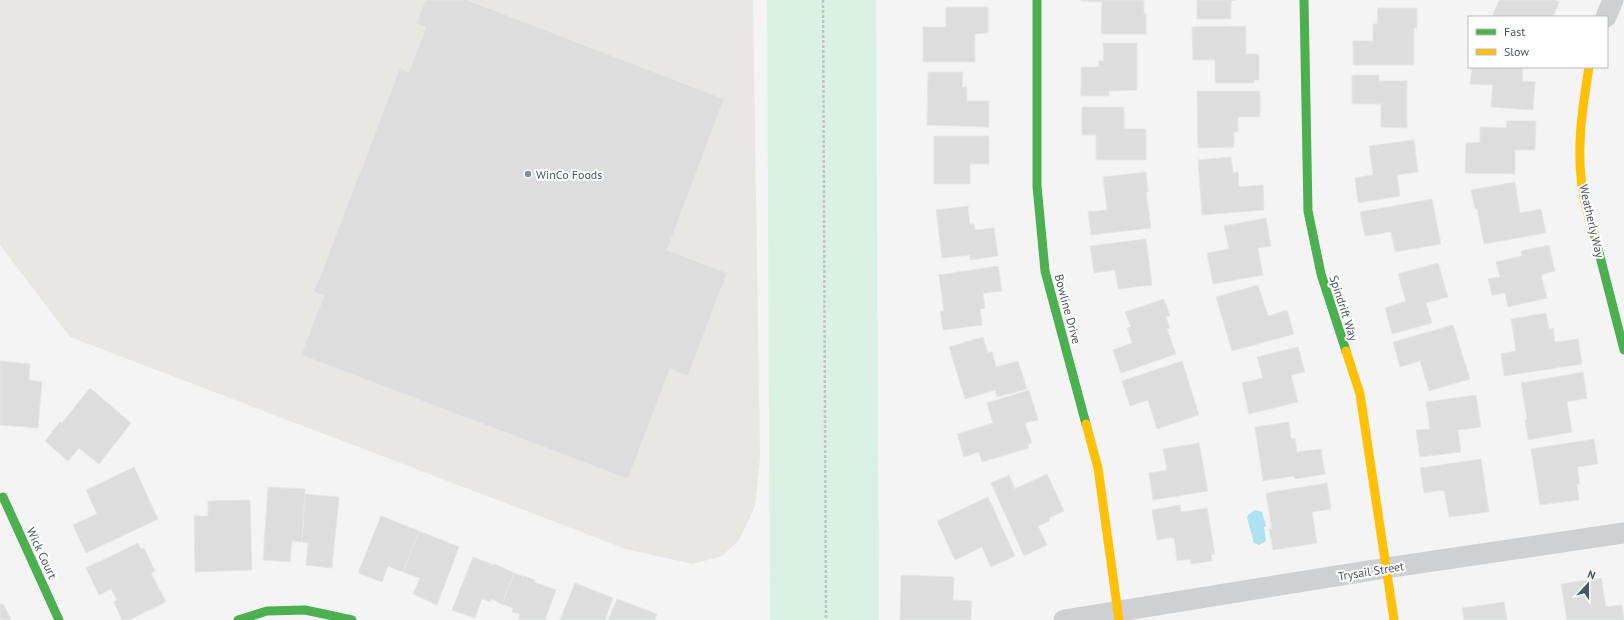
<svg xmlns="http://www.w3.org/2000/svg" width="1624" height="620" font-family="'PT Sans',sans-serif">
  <rect width="100%" height="100%" fill="#f4f4f4"/>
  <!-- commercial -->
  <polygon fill="#e8e7e3" points="0,0 753,0 760,459 755,506 739,540 722,556 693,564 626,549 70,337 0,245"/>
  <!-- green -->
  <polygon fill="#d9f2e3" points="767,0 876,0 879,620 770,620"/>
  <!-- water -->
  <polygon fill="#aee2f0" points="1255,510 1262,512 1266,526 1264,527 1266,541 1259,545 1254,543 1247,518 1248,515"/>
  <!-- building -->
  <g fill="#ddddde" stroke="#e5e6e7">
    <polygon points="425,0 467,0 724,99 667,250 727,273 688,376 670,369 628,479 301,355 324,296 314,292 400,68 409,72 426,27 417,23"/>
    <polygon points="1081,0 1144,0 1144,13 1146,13 1146,34 1101,34 1102,2 1081,1"/>
    <polygon points="1197,0 1236,0 1231,1 1231,19 1197,19"/>
    <polygon points="1499,0 1555,0 1559,2 1553,17 1492,17"/>
    <polygon points="946,7 988,7 988,33 975,34 975,62 923,62 923,27 946,27"/>
    <polygon points="1378,8 1417,8 1417,28 1414,28 1414,65 1353,65 1353,41 1373,41 1373,24 1377,24"/>
    <polygon points="1246,26 1246,54 1259,54 1259,80 1254,80 1254,83 1215,83 1215,60 1193,60 1192,27"/>
    <polygon points="1103,43 1137,43 1137,90 1109,91 1109,96 1081,96 1081,67 1099,67 1099,61 1104,61"/>
    <polygon points="1472,67 1523,67 1522,81 1535,82 1533,110 1491,107 1493,85 1470,84"/>
    <polygon points="928,72 963,72 962,87 967,87 967,101 989,101 989,127 927,125"/>
    <polygon points="1352,75 1379,75 1379,81 1407,81 1407,128 1381,127 1381,104 1352,104"/>
    <polygon points="1197,91 1260,91 1260,117 1238,117 1238,132 1234,132 1234,147 1198,148"/>
    <polygon points="1082,107 1124,107 1124,129 1146,129 1146,160 1096,160 1096,135 1082,135"/>
    <polygon points="1507,121 1536,121 1535,150 1515,150 1515,174 1465,173 1466,143 1480,142 1480,127 1506,128"/>
    <polygon points="934,136 989,136 989,164 970,164 970,184 934,184"/>
    <polygon points="1414,140 1418,172 1397,175 1400,196 1358,203 1355,178 1373,175 1369,146"/>
    <polygon points="1231,157 1233,173 1238,172 1239,187 1263,185 1264,210 1202,215 1198,160"/>
    <polygon points="1146,172 1148,192 1146,192 1151,228 1091,235 1088,212 1107,210 1103,177"/>
    <polygon points="1515,182 1520,213 1541,209 1546,233 1484,244 1477,209 1475,209 1471,190"/>
    <polygon points="1432,199 1441,244 1395,252 1391,232 1365,236 1360,212"/>
    <polygon points="968,206 970,224 974,224 975,230 994,228 998,256 970,260 970,255 942,258 936,210"/>
    <polygon points="1266,218 1271,246 1258,248 1263,275 1213,284 1207,253 1229,249 1224,226"/>
    <polygon points="1146,239 1152,285 1118,289 1115,270 1094,273 1090,246"/>
    <polygon points="1549,245 1555,271 1541,275 1547,298 1508,307 1505,293 1492,295 1488,279 1500,277 1496,262 1522,256 1521,251"/>
    <polygon points="1438,263 1448,297 1426,303 1432,323 1392,334 1385,308 1406,301 1398,274"/>
    <polygon points="998,266 1002,291 983,293 985,308 980,309 982,325 943,330 940,311 944,311 939,275"/>
    <polygon points="1258,285 1268,316 1287,310 1294,334 1232,351 1216,297"/>
    <polygon points="1164,299 1170,316 1166,317 1170,328 1167,329 1176,354 1121,373 1113,350 1132,343 1127,328 1131,327 1125,312"/>
    <polygon points="1546,313 1549,329 1553,328 1555,342 1578,339 1582,364 1504,376 1501,354 1516,351 1511,319"/>
    <polygon points="1453,325 1470,379 1429,391 1420,361 1400,367 1393,342"/>
    <polygon points="983,337 988,353 992,351 996,367 1018,361 1027,389 997,397 995,390 965,399 949,347"/>
    <polygon points="1298,347 1305,372 1291,375 1298,402 1249,414 1242,383 1263,378 1257,357"/>
    <polygon points="0,361 30,364 29,380 42,382 38,428 0,425"/>
    <polygon points="1182,361 1199,415 1157,429 1148,400 1130,406 1122,381"/>
    <polygon points="1583,372 1587,398 1567,402 1572,432 1528,440 1525,420 1527,419 1521,383"/>
    <polygon points="90,388 131,423 99,464 79,448 68,461 45,441 60,422 62,423"/>
    <polygon points="1029,390 1038,420 1025,423 1032,443 1028,444 1029,448 982,462 979,452 964,457 957,434 993,423 987,403"/>
    <polygon points="1476,395 1481,427 1458,430 1461,452 1420,457 1416,430 1430,429 1426,402"/>
    <polygon points="1289,422 1291,439 1295,438 1297,452 1321,449 1325,474 1295,479 1294,476 1263,481 1255,427"/>
    <polygon points="1594,439 1598,464 1577,467 1580,484 1577,484 1579,500 1540,505 1531,449"/>
    <polygon points="1199,443 1208,491 1153,500 1149,473 1167,470 1163,449"/>
    <polygon points="1481,459 1489,512 1449,517 1444,490 1424,493 1420,468"/>
    <polygon points="134,467 158,519 86,553 73,525 97,514 86,490"/>
    <polygon points="1047,474 1064,511 1049,518 1050,521 1038,526 1047,545 1024,556 991,483 1009,475 1015,489"/>
    <polygon points="1327,483 1331,509 1312,512 1317,543 1273,550 1269,529 1272,529 1266,493"/>
    <polygon points="268,487 305,489 302,542 292,541 290,562 263,560"/>
    <polygon points="305,494 339,497 332,568 306,565 308,543 302,542"/>
    <polygon points="988,497 1015,556 991,567 982,547 955,560 937,521"/>
    <polygon points="250,500 252,570 195,572 194,516 208,516 208,501"/>
    <polygon points="1180,505 1181,512 1207,508 1215,554 1211,555 1212,561 1191,564 1190,559 1177,561 1174,537 1157,540 1152,510"/>
    <polygon points="381,516 419,531 403,572 388,566 382,582 358,573"/>
    <polygon points="419,531 459,547 437,605 413,594 420,578 403,572"/>
    <polygon points="138,543 141,549 144,548 155,571 151,573 166,602 129,620 122,620 114,602 117,600 111,589 99,595 86,568"/>
    <polygon points="473,557 494,565 495,564 514,573 502,604 491,599 490,602 482,599 475,618 452,610"/>
    <polygon points="514,573 524,577 524,576 535,580 534,582 556,590 545,620 518,620 520,614 512,612 513,608 502,604"/>
    <polygon points="901,575 954,577 953,600 972,601 971,620 900,620"/>
    <polygon points="1601,578 1606,607 1622,605 1624,620 1567,620 1561,584"/>
    <polygon points="575,583 613,598 605,620 560,620"/>
    <polygon points="617,599 657,614 655,620 608,620"/>
    <polygon points="1504,602 1507,620 1464,620 1462,608"/>
    <polygon points="3,604 11,619 10,620 0,620 0,605"/>
  </g>
  <g fill="none" stroke-linecap="round" stroke-linejoin="round">
    <!-- path -->
    <polyline stroke="#bcc7c4" stroke-width="2.5" stroke-dasharray="3 2" stroke-linecap="butt" points="823,0 826,620"/>
    <!-- street -->
    <g stroke="#ced0d2" stroke-width="21">
      <polyline points="1606,17 1613,0"/>
      <polyline points="1064,620 1386,568 1624,533"/>
    </g>
    <!-- fast -->
    <g stroke="#4caf50" stroke-width="9">
      <polyline points="1037,0 1037,186 1045,271 1086,424"/>
      <polyline points="1304,0 1308,211 1321,274 1346,351"/>
      <polyline points="1594,233 1624,350"/>
      <polyline points="3,497 59,620"/>
      <polyline points="238,620 267,611 305,610 352,620"/>
    </g>
    <!-- slow -->
    <g stroke="#ffc107" stroke-width="9">
      <path d="M1589 67C1582 110 1575 154 1584 198 1587 210 1590 222 1594 233"/>
      <polyline points="1346,351 1360,394 1394,620"/>
      <polyline points="1086,424 1098,468 1119,620"/>
    </g>
  </g>
  <!-- markers -->
  <circle fill="#868d94" stroke="#fff" stroke-width="1.5" cx="528" cy="174" r="4"/>
  <g text-anchor="middle" dominant-baseline="central" stroke-width="4" stroke-linejoin="round" paint-order="stroke">
    <!-- poi labels -->
    <g font-size="12" fill="#4a5661" stroke="#fff" text-anchor="start">
      <text x="536" y="174">WinCo Foods</text>
    </g>
    <!-- street labels -->
    <g font-size="12" fill="#4a5661" stroke="#fff">
      <text transform="translate(1592 221) rotate(77)">Weatherly Way</text>
      <text transform="translate(1344 308) rotate(72)">Spindrift Way</text>
      <text transform="translate(1068 309) rotate(75)">Bowline Drive</text>
      <text transform="translate(42 553) rotate(65)">Wick Court</text>
      <text transform="translate(1371 571) rotate(-9)">Trysail Street</text>
    </g>
  </g>
  <!-- legend -->
  <rect x="1468" y="16" width="140" height="52" fill="#ffffff" stroke="#b7bbc0"/>
  <rect x="1476" y="29" width="20" height="6" fill="#4caf50" stroke="#b7bbc0"/>
  <text x="1504" y="36" font-size="12" fill="#4a5661">Fast</text>
  <rect x="1476" y="49" width="20" height="6" fill="#ffc107" stroke="#b7bbc0"/>
  <text x="1504" y="56" font-size="12" fill="#4a5661">Slow</text>
  <!-- north arrow -->
  <g transform="translate(1588 584) rotate(21)" stroke="#ffffff" stroke-width="3" paint-order="stroke">
  <path d="M0-3L7 15L0 10L-7 15Z" fill="#4a5661"/>
  <text y="-6" font-size="11" font-weight="bold" text-anchor="middle" fill="#4a5661">N</text>
  </g>
</svg>
